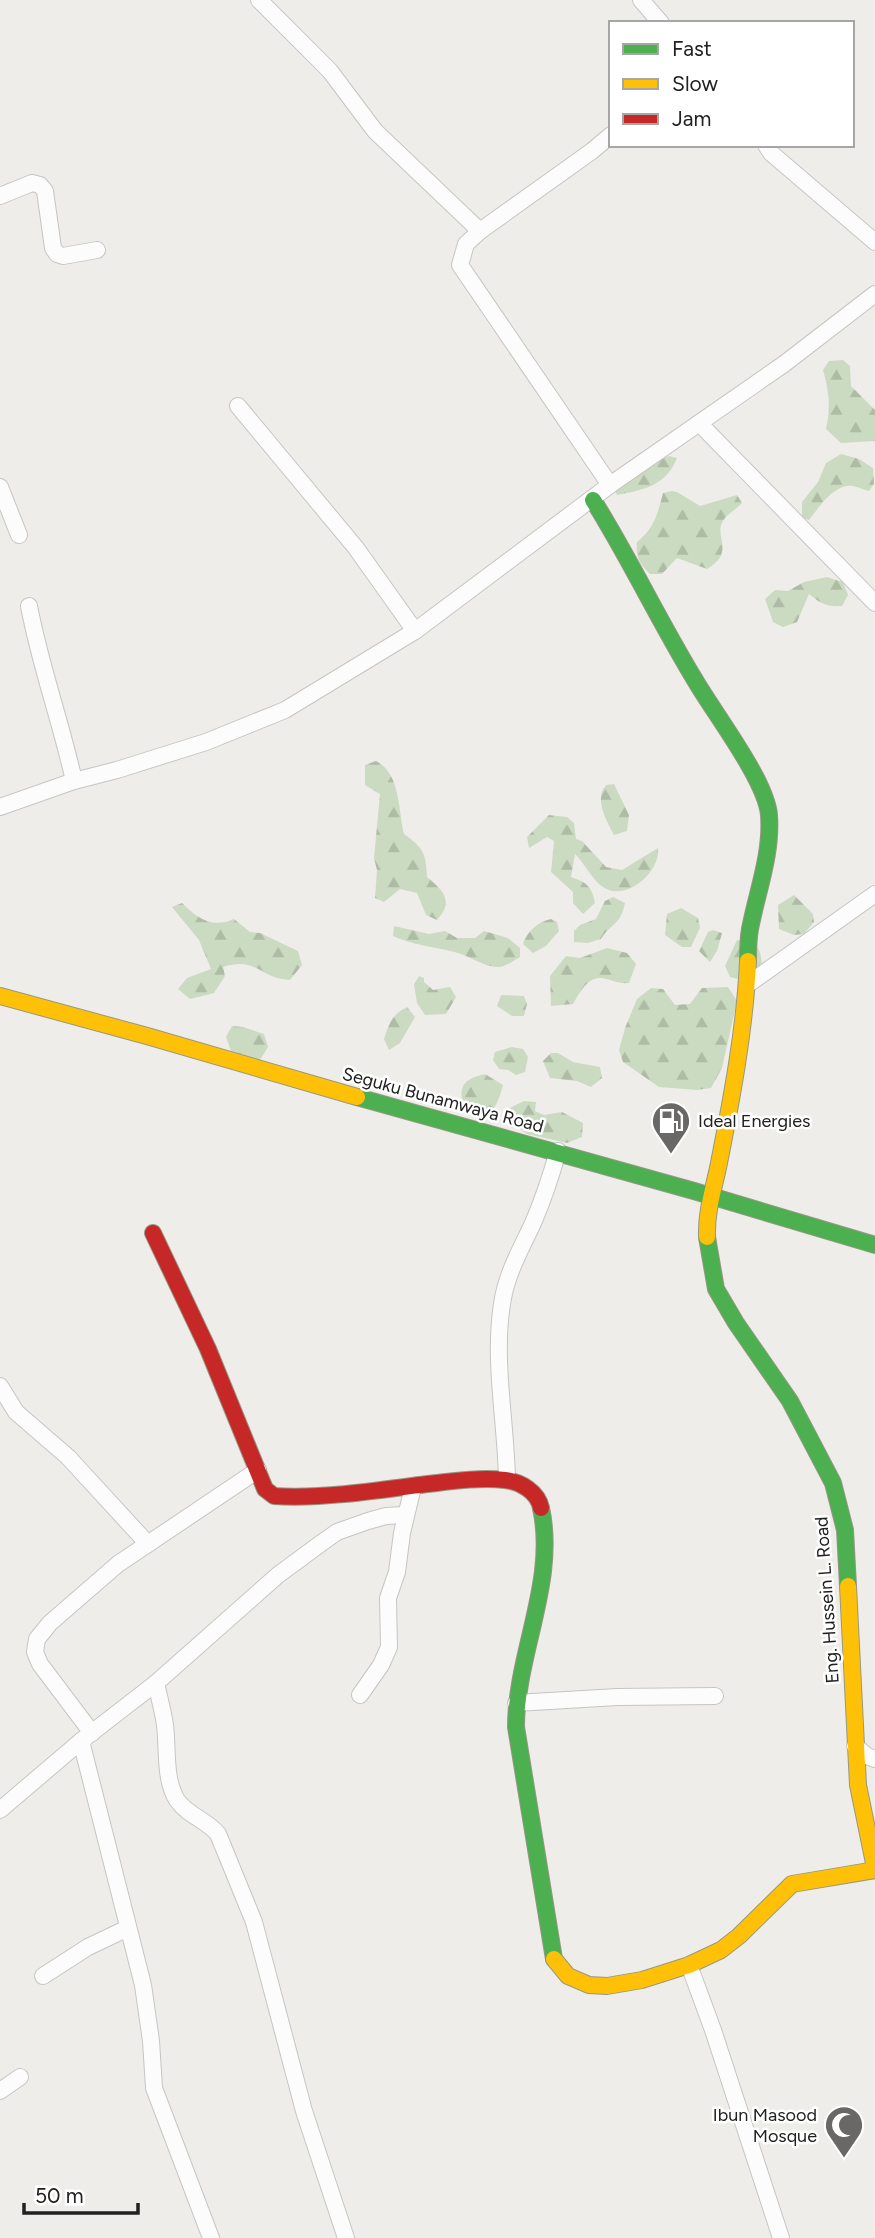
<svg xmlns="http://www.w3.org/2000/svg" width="875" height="2238" font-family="Figtree,sans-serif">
  <defs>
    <pattern id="forest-firs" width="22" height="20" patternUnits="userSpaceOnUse" patternTransform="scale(1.75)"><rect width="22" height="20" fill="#cbdbc1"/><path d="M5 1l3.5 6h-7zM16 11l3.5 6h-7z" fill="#aebca6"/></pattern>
  </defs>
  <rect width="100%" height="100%" fill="#efedea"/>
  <!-- forest -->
  <g fill="url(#forest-firs)">
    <path d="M843 360 850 366 851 386 875 410V441L841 443 826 429C831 408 829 391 823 370L829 361Z"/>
    <path d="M841 454 859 459 873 468 874 484 869 491C864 490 858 487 853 486 835 483 819 507 809 520L802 518V502L818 482 826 463Z"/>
    <path d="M669 456 677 458C666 486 643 490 617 495L615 490C622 484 629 483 635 478 649 469 652 463 669 456Z"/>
    <path d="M672 491 677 492 700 506 737 495 742 503C736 510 725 515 722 523 715 537 735 553 707 569L677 558 662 574H650C640 565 635 556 637 542 654 529 658 513 663 493Z"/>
    <path d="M827 577 843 582 848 595 842 606C826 607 820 603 809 594L797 622 783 627 773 622 765 599 775 590 788 591 804 582Z"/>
    <path d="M376 761C401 774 398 810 404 834 423 848 426 852 427 877 444 891 454 901 437 920L426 915 417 893 400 889 384 902 375 898 377 870 374 858 380 794 365 785V765Z"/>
    <path d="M614 784 629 815 627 831 614 835C606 820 594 799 606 785Z"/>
    <path d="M549 815 567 817 574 823 576 839 582 841 606 867 622 870 658 848C661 873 623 905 600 885 591 877 584 863 575 854L571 877C587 882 592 887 595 903L583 914 573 903V892L551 872 554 841 547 837 529 848 527 837Z"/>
    <polygon points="794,895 813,914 814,922 804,934 794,935 779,929 778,905"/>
    <path d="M613 897 625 903C620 926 612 922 601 939L588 943 574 942V931L580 925 596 919 605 901Z"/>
    <path d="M182 903C197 918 212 929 234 919L250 932 260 933 298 951 302 965 290 980C260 979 257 956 223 967L225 976 214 993 190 999 178 989 187 978 211 969 199 940 172 907Z"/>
    <polygon points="681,908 698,918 700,928 691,947 682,947 665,935 667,914"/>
    <path d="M551 919 557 922 559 931 546 946 533 953 523 944C527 932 537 922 551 919Z"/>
    <path d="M394 926 429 934 445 931 457 938H475L484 931 508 938 520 948V957C515 960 506 966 500 967 485 968 472 957 458 953 434 946 418 947 393 936Z"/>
    <polygon points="713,930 722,933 717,951 710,962 699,951 708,932"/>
    <path d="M737 940C758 945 760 944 762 966L738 979 730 977 725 966Z"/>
    <path d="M607 948 627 953 636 964 629 983C616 984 612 979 601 978 587 977 579 994 573 1004L551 1006 550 976 566 956 580 958Z"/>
    <polygon points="419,976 424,978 424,982 433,990 450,987 456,997 446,1014 425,1015 417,1003 414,984"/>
    <polygon points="728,987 737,1001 722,1068 711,1088 697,1090 659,1087 623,1062 619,1050 625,1028 637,999 651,988 663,989 675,1005 690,1004 702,988"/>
    <polygon points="501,995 524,996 527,1004 524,1016 512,1016 497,1006"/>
    <path d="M407 1007 415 1017 400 1043 389 1050 384 1039C389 1024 392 1014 407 1007Z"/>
    <polygon points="232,1026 243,1027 264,1034 268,1047 260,1060 231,1051 226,1037"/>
    <polygon points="512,1047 523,1049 528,1057 525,1072 516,1075 508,1070 499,1069 493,1060 495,1052"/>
    <polygon points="551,1053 558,1053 573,1062 600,1067 602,1078 591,1087 577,1081 550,1078 543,1061"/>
    <path d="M485 1074 503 1085C496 1110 494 1114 467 1114 457 1090 459 1080 485 1074Z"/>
    <polygon points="524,1101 536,1102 535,1111 544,1115 562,1112 583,1123 582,1137 567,1143 527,1134 505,1118 510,1108"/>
  </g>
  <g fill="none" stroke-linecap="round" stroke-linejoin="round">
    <!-- street casing -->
    <g stroke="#c6c5c4" stroke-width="18">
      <g id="street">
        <polyline points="259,0 330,71 375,131 480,231 466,244 460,265 610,485"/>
        <polyline points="641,0 661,23"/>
        <polyline points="766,145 771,153 875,242"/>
        <polyline points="0,196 32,183 40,185 45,191 53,248 57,254 63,256 97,250"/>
        <polyline points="480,231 592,151 611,135"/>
        <polyline points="238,406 356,548 415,631"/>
        <polyline points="699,423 875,603"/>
        <polyline points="0,487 19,535"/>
        <path d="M29 606C40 665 61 722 74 781"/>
        <polyline points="0,807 74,781 117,770 206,742 285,710 415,631 610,485 784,364 875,294"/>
        <polyline points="747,985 875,894"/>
        <polyline points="0,1386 16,1412 68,1457 148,1544"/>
        <path d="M507 1480C506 1420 492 1357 503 1298 508 1271 522 1247 533 1223 543 1200 551 1176 558 1151"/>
        <path d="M156 1683C159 1697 163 1711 165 1725 168 1749 164 1779 177 1800 188 1816 207 1820 218 1834L254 1922 304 2111 346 2238"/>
        <polyline points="360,1695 381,1665 389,1647 388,1598 397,1572 402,1533 413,1487"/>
        <polyline points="516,1703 617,1697 715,1696"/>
        <polyline points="92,1733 40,1664 35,1652 37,1639 50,1623 118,1564 258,1470"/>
        <polyline points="81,1741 143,1985 151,2041 154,2088 211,2238"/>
        <polyline points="855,1746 867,1756 875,1759"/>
        <polyline points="0,1810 81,1741 156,1683 278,1575 320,1544 337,1532 368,1521 386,1516 405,1515"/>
        <polyline points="689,1965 713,2030 781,2238"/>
        <polyline points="43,1976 88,1947 128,1928"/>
        <polyline points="0,2091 20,2077"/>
      </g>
    </g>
    <!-- fast casing -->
    <g stroke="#969883" stroke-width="18">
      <g id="fast">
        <path d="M593 500C630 559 659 621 695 680 714 713 766 780 769 815 772 854 757 892 750 929 748 940 748 951 748 961"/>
        <polyline points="357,1097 694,1191 875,1245"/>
        <polyline points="707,1237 716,1289 736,1323 790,1401 833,1483 845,1530 848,1586"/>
        <path d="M541 1508C557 1582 516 1653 516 1727L554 1959"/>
      </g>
    </g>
    <!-- slow casing -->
    <g stroke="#969883" stroke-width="18">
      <g id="slow">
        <polyline points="0,996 147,1036 357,1097"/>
        <path d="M707 1237C706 1211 714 1188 719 1163 732 1097 745 1028 748 961"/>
        <polyline points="848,1586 858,1785 875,1868"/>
        <polyline points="554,1959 568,1976 589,1985 607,1986 642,1980 689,1965 721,1950 739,1936 792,1884 875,1870"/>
      </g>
    </g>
    <!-- jam casing -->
    <g stroke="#969883" stroke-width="18">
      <path id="jam" d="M153 1233 208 1349 265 1489 274 1496C319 1499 375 1491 419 1485 447 1482 477 1477 505 1480 521 1482 538 1492 541 1508"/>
    </g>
    <!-- street -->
    <use href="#street" stroke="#fdfcfc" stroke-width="16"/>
    <!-- fast -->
    <use href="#fast" stroke="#4caf50" stroke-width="16"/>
    <!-- slow -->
    <use href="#slow" stroke="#ffc107" stroke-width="16"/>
    <!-- jam -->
    <use href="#jam" stroke="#c62828" stroke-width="16"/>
  </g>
  <!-- icons -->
  <defs>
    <g id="fuel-pin" transform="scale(2.0125)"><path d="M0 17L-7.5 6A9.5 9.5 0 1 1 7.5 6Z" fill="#696867" stroke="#fff"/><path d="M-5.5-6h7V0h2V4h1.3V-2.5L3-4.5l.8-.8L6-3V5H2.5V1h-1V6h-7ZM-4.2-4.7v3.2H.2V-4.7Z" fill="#fff"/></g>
    <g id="mosque-pin" transform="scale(2.0125)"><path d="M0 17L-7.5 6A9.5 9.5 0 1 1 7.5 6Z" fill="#696867" stroke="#fff"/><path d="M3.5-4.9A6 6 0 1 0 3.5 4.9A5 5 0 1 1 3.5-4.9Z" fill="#fff"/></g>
  </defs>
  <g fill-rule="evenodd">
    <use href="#fuel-pin" x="671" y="1121"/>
    <use href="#mosque-pin" x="844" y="2125"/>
  </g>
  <g text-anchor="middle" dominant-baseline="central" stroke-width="5" stroke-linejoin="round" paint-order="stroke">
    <!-- street labels -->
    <g font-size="18" fill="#212121" stroke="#fff">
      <text transform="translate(443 1100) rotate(15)">Seguku Bunamwaya Road</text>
      <text transform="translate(827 1600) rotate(-94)">Eng. Hussein L. Road</text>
    </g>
    <!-- poi labels -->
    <g font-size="18" fill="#212121" stroke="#fff" text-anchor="start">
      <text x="698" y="1121">Ideal Energies</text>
      <text x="817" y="2115" text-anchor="end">Ibun Masood<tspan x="817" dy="21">Mosque</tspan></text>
    </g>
  </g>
  <!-- legend -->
  <rect x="609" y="21" width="245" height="126" fill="#ffffff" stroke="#a6a6a6" stroke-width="2"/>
  <rect x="623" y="44" width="35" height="10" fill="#4caf50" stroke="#a6a6a6" stroke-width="2"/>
  <text x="672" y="56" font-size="21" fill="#212121">Fast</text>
  <rect x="623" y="79" width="35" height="10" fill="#ffc107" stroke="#a6a6a6" stroke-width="2"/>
  <text x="672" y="91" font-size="21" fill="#212121">Slow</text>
  <rect x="623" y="114" width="35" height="10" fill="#c62828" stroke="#a6a6a6" stroke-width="2"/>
  <text x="672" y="126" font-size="21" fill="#212121">Jam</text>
  <!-- scale -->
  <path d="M24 2203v10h114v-10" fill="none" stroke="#212121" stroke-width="3.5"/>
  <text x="35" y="2203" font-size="21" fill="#212121" stroke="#ffffff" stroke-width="5" paint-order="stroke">50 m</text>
</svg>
